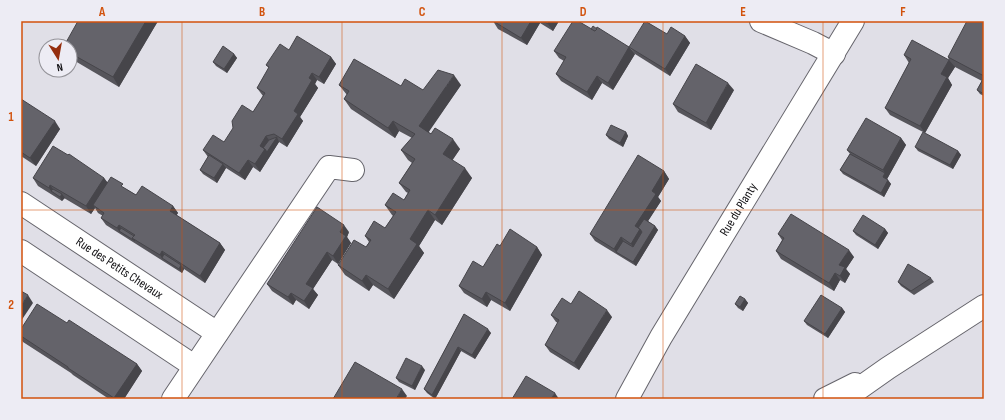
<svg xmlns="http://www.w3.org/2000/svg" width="1005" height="420" font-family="'Sofia Sans Condensed',sans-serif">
  <rect width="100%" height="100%" fill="#e0dfe7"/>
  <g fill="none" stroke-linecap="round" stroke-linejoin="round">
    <!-- street casing -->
    <g stroke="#66656c" stroke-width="24">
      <g id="street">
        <polyline points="761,21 813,43 834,54"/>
        <path id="s1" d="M21 203 217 333"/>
        <polyline points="21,251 194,366"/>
        <polyline points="173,399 329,167 353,170"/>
      </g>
    </g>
    <!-- secondary casing -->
    <g stroke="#66656c" stroke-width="24">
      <g id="secondary">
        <path id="s2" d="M627 399 661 337 853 21"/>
        <polyline points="825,399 855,384"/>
        <polyline points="844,399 888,368 984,306"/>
      </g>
    </g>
    <!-- street -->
    <use href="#street" stroke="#fff" stroke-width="22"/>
    <!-- secondary -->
    <use href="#secondary" stroke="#fff" stroke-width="22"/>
  </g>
  <!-- wall -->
  <g fill="#56555b">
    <polygon points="78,21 158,21 119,87 70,58 70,46"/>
    <polygon points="493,21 559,21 553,31 540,23 527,45 498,29"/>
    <polygon points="984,21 984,96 980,94 977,90 982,81 955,67 948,78 952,85 925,133 890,115 885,108 909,63 904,55 949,60 948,57"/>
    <polygon points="591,29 629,47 635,54 613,90 602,83 592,100 561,81 556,74 564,61 559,58 554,51"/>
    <polygon points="667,34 685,36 690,43 670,76 635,54 629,47"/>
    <polygon points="289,50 331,57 336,64 324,84 317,80 315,84 318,88 300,117 303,121 287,147 279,142 260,172 253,167 245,180 226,168 217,183 203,174 200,170 208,157 203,150 224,142 253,112 263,96 257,88 269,68 266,65"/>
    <polygon points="234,54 237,58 227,73 216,66 213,62"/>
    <polygon points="339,85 401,86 423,90 461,85 428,132 460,149 452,160 472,178 442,225 435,220 419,246 424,253 394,299 373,285 369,291 345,275 338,265 366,247 369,242 365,236 385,228 393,216 392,215 385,205 404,200 408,193 406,192 399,183 412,163 408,160 401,150 412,138 399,131 395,138 351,109 344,99 347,95"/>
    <polygon points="734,90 711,130 678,112 673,104"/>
    <polygon points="21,99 60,129 36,166 21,156"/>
    <polygon points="626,132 628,136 623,147 609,139 606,135"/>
    <polygon points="901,138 906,145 887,179 891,184 884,197 843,174 840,170 850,154 847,150"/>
    <polygon points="915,147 958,151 961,155 953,169 918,151"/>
    <polygon points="664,171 669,179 658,197 661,201 648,221 655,226 658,230 636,266 595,241 590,234"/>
    <polygon points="33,178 104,178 108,183 126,189 136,195 173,206 178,213 176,215 220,243 225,250 205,283 184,269 182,273 106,225 101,218 103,216 98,213 95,208 91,214 64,198 62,201 38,186"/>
    <polygon points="885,229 888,233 878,249 856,235 853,231"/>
    <polygon points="349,232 347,237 351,243 338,264 332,260 313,289 318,295 309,309 296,300 293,305 272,291 267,284"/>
    <polygon points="778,234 854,257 846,269 850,274 845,283 840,280 834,291 781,259 776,251 782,240"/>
    <polygon points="500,246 537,247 542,255 510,311 491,300 487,307 464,293 459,286 483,267"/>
    <polygon points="931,278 934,282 914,295 901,286 898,282"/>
    <polygon points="745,299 748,303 743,311 738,308 735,304"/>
    <polygon points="842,308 845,312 828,338 807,325 804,321"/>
    <polygon points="464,314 491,333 475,359 461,351 435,399 427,393 424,389"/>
    <polygon points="551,315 612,317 579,370 550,352 545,345 558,323 556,322"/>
    <polygon points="67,323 137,364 142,371 124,399 109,399 73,375 71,373 23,342 21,339 21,329"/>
    <polygon points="425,370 415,390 399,382 396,378"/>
  </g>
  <!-- shaded-wall -->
  <g fill="#46454a">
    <polygon points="146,21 158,21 119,87 113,77"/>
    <polygon points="531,21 538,21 540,23 527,45 521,38"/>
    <polygon points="549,21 559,21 553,31 548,24"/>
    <polygon points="685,36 690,43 670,76 665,69"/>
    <polygon points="629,47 635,54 613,90 608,83"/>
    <polygon points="234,54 237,58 227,73 224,69"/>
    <polygon points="331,57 336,64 324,84 319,77"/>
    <polygon points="949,60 955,67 948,78 952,85 925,133 920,126 941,74"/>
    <polygon points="312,73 317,80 315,84 318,88 300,117 303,121 287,147 282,139 309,78"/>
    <polygon points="454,75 461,85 426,136 419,126"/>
    <polygon points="597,76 602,83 592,100 587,92"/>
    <polygon points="728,83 734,90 711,130 706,123"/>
    <polygon points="55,121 60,129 36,166 30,158"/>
    <polygon points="393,121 399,131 395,138 388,128"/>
    <polygon points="626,132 628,136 623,147 620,143"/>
    <polygon points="266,136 272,144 277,137 279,142 260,172 255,164 260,146"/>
    <polygon points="901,138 906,145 886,181 883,177 885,173 883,170"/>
    <polygon points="453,139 460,149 450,164 443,154"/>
    <polygon points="958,151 961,155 953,169 950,165"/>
    <polygon points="248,160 253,167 245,180 239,173"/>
    <polygon points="223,164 226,168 217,183 214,178"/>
    <polygon points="465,168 472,178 442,225 435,215"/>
    <polygon points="664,171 669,179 658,197 661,201 641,232 645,236 636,251 631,244 635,226 652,191"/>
    <polygon points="104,178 109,185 93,205 95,208 91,214 86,206"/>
    <polygon points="888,180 891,184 884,197 881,193"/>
    <polygon points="50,185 56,193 51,191 49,188"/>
    <polygon points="62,194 65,198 62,201 60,197"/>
    <polygon points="173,206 178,213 175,218 170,211"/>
    <polygon points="428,210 435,220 419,246 424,253 394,299 388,289 410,239"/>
    <polygon points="119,225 124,232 119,231 122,235 117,228"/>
    <polygon points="344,225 349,232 347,237 351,243 338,264 333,256 340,232"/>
    <polygon points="655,226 658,230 636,266 633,262"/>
    <polygon points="885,229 888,233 878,249 875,245"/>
    <polygon points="621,237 626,245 616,252 614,249"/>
    <polygon points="220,243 225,250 205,283 200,276"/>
    <polygon points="537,247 542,255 510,311 505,303"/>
    <polygon points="849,250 854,257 846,269 850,274 845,283 840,276 839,265"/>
    <polygon points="162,251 167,258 162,258 160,255"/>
    <polygon points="327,252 332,260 313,289 318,295 309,309 304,301 306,284"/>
    <polygon points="181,265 184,269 182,273 179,269"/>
    <polygon points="835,273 840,280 834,291 829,283"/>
    <polygon points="366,275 373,285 369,291 362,281"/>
    <polygon points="486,292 491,300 487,307 482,299"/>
    <polygon points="291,293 296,300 293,305 288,297"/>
    <polygon points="28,295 33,303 21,321 21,306"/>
    <polygon points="745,299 748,303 743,311 740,307"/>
    <polygon points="842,308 845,312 828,338 825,334"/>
    <polygon points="607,310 612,317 579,370 574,363"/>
    <polygon points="488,329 491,333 475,359 472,355"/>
    <polygon points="458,347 461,351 435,399 432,395"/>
    <polygon points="137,364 142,371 124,399 115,399 114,398"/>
    <polygon points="422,366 425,370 415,390 412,386"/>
    <polygon points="402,389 407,396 405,399 396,399"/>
    <polygon points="555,393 559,399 551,399"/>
  </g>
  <!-- building -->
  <g fill="#64636a" stroke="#46454a">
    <polygon points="78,21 146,21 113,77 70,53 70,46 64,46"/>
    <polygon points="493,21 531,21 521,38"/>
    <polygon points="543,21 549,21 548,24"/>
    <polygon points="573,21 578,21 595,31 597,27 629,47 608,83 597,76 587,92 556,74 566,57 554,51"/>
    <polygon points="645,21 667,34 671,27 685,36 665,69 629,47"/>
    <polygon points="967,21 984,21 984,76 948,57"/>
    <polygon points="593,26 597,29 595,31 591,29"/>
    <polygon points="297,36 331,57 319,77 312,73 309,78 312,80 294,111 298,114 282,139 274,134 266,136 260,146 265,149 255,164 248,160 239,173 203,150 213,135 224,142 233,128 232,121 242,105 253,112 265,93 257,88 269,67 266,65 280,44 289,50"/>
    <polygon points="912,40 949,60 941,74 947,77 920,126 885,108 911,59 904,55"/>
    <polygon points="223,46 234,54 224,69 213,62"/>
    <polygon points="354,59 401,86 405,79 423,90 438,70 454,75 419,126 431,134 435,128 453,139 443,154 465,168 435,215 428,210 410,239 417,244 388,289 366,275 362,281 338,265 354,240 366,247 371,240 365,236 374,221 385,228 396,212 385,205 393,193 404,200 410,190 399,183 415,159 401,150 415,134 393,121 388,128 344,99 349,91 339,85"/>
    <polygon points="696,64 728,83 706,123 673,104"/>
    <polygon points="983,79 984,80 984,94 977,90"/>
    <polygon points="21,99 55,121 30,158 21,152"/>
    <polygon points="866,118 901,138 883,170 847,150"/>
    <polygon points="611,125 626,132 620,143 606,135"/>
    <polygon points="923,132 958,151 950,165 915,147"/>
    <polygon points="277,137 267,152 265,149 263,148 269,140"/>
    <polygon points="53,146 68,155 69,154 104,178 86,206 50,185 49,188 33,178"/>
    <polygon points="850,154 885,173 883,177 888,180 881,193 840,170"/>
    <polygon points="209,155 223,164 214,178 200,170"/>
    <polygon points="638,155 664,171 652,191 656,194 635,226 640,229 631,244 621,237 614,249 590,234"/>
    <polygon points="111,177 123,184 121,186 136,195 142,186 173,206 170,211 220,243 200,276 162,251 160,255 132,238 135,235 119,225 117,228 101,218 104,213 93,205"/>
    <polygon points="53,189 62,194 60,197 51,191"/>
    <polygon points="317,207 344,225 340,232 346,236 333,256 327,252 306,284 313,288 304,301 291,293 288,297 267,284"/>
    <polygon points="791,214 849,250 839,265 845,267 840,276 835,273 829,283 776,251 784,238 778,234"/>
    <polygon points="863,215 885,229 875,245 853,231"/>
    <polygon points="644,219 655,226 633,262 616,252 623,241 633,247 642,232 640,229 638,228"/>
    <polygon points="121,228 134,236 132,238 135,241 119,231"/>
    <polygon points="510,229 537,247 505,303 486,292 482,299 459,286 473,261 483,267 497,244 500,246"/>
    <polygon points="164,254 181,265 179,269 162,258"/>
    <polygon points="908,264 931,278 911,291 898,282"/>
    <polygon points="21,291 28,295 21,306"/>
    <polygon points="579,291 607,310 574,363 545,345 559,320 551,315 562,298 571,304"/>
    <polygon points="821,295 842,308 825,334 804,321"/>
    <polygon points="740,296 745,299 740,307 735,304"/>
    <polygon points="37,304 67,323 69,320 137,364 114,398 68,368 68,367 21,336 21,329"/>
    <polygon points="464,314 488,329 472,355 458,347 432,395 424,389"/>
    <polygon points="406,358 422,366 412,386 396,378"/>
    <polygon points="355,362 402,389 396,399 333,399"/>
    <polygon points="526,376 555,393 551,399 512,399"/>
  </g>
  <!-- grid -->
  <path fill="none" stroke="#d2520c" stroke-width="1" stroke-opacity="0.55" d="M182 21V399M342 21V399M502 21V399M663 21V399M823 21V399M21 210H984"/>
  <g text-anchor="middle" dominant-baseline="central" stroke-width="3" stroke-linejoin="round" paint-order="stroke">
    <!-- street labels -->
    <g font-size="13" fill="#0f0e11" stroke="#edecf4">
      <text stroke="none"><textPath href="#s2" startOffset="220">Rue du Planty</textPath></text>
      <text stroke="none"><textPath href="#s1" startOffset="118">Rue des Petits Chevaux</textPath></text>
    </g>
  </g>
  <!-- border -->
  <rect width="1005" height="420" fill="none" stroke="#edecf4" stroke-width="44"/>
  <!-- north arrow -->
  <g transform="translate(58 58) rotate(169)"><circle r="19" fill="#edecf4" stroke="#949399"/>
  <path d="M0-3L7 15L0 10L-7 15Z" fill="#952e0e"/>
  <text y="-6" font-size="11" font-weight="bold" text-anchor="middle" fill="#0f0e11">N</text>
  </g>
  <rect x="22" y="22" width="961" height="376" fill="none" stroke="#d2520c" stroke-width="1.5"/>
  <g font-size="13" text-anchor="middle" font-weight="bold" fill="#d2520c">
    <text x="102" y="16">A</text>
    <text x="262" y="16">B</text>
    <text x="422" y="16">C</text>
    <text x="583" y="16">D</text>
    <text x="743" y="16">E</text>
    <text x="903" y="16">F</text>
    <text x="11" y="121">1</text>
    <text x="11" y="309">2</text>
  </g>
</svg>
